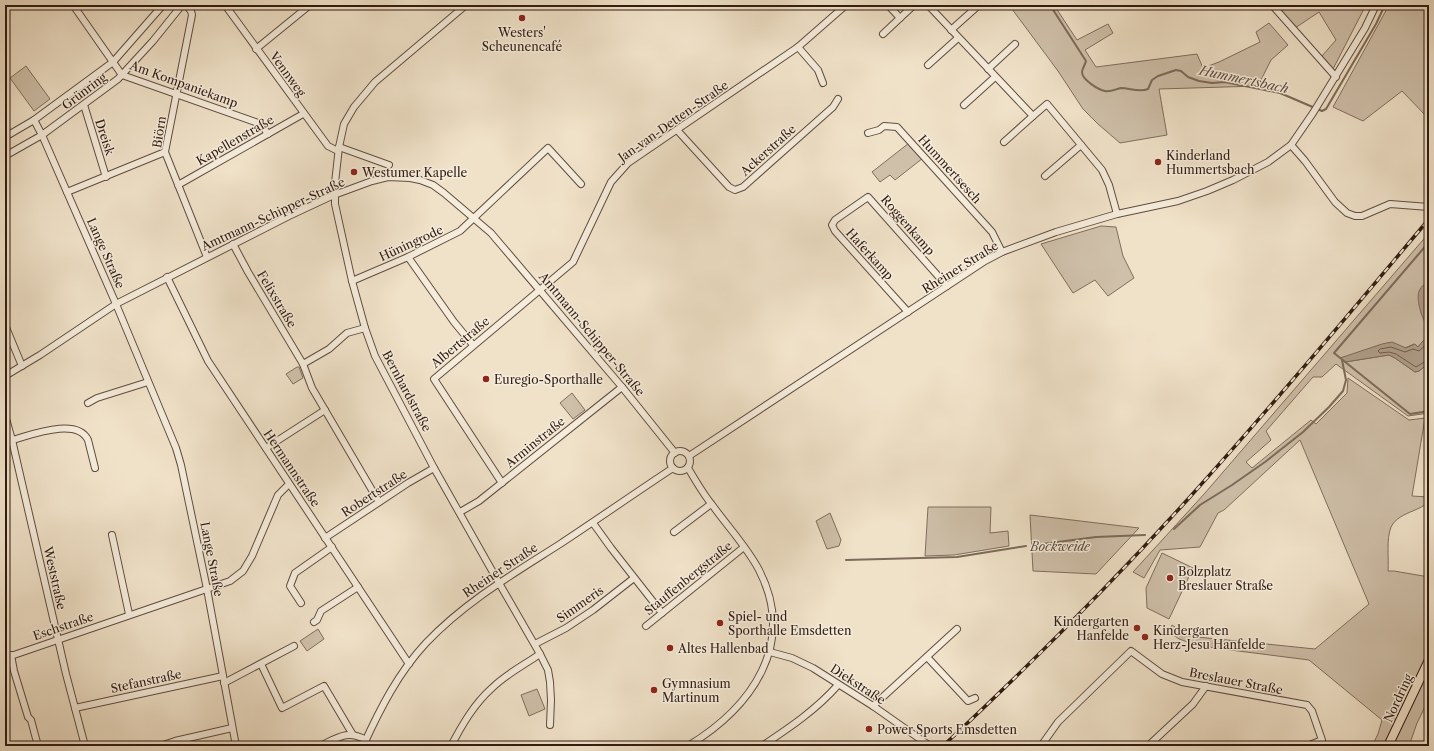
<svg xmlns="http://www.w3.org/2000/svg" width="1434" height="751" font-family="'Libre Caslon Text',serif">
  <rect width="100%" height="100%" fill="#f0e2c9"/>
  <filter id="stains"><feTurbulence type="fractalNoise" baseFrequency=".005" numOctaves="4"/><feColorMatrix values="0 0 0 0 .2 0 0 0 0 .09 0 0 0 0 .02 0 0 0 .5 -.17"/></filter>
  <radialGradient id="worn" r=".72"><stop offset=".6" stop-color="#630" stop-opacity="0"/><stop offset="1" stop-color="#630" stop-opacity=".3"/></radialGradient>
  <!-- green -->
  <g fill="#cfc0aa" stroke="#806e5e">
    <polygon points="1009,5 1054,5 1077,40 1108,24 1113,33 1085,50 1096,67 1197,54 1203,68 1219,62 1260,42 1256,32 1269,23 1288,45 1271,60 1258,86 1159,89 1167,135 1120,143 1098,124 1083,109 1058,71"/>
    <polygon points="1276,5 1366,5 1333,69 1322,56 1336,40 1319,12 1295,28"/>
    <polygon points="1389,5 1429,5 1429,119 1402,91 1363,121 1333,107"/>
    <polygon points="26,66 50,99 34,111 10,78"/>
    <polygon points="909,143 923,158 895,180 890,175 880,182 872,172"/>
    <polygon points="1101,226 1116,227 1123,256 1134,278 1108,296 1095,280 1073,293 1041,244"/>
    <path d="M1429 233V282L1425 284 1427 326 1429 327V337L1423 341 1418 347 1414 344C1393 355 1364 352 1341 358L1345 362 1389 355 1395 358 1415 372 1419 371 1429 363V413L1408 416 1336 364 1322 377H1313L1266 431 1271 440 1246 462 1252 468 1311 420 1316 424 1347 393 1348 378 1409 420 1425 418 1412 496 1429 497C1429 511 1399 510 1391 527 1386 540 1389 557 1388 571H1394L1429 577V699L1417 723 1409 746H1372L1378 734 1382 720 1309 660 1199 646 1179 639 1169 632 1172 625 1188 636 1315 649 1369 604 1300 440 1224 510 1218 513 1200 547 1160 550 1144 578 1133 572 1205 493Z"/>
    <polygon points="297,367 299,367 303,378 293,384 286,374"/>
    <polygon points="572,393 585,410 573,419 560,403"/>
    <polygon points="928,507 991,507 990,533 1008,531 1009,546 954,555 925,556"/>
    <polygon points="830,513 841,540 839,546 827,549 816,521"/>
    <polygon points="1030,515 1139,528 1096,574 1033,571"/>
    <polygon points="1162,553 1193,568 1169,619 1147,608 1146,588"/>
    <polygon points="318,629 324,639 307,651 300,641"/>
    <polygon points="537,689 545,709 529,716 521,695"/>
  </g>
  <!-- water -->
  <g fill="#af9e8a" stroke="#7c6a5a">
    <path d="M1429 282V296L1427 298 1429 310V327C1425 324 1423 318 1421 313 1418 301 1414 288 1429 282Z"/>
    <polygon points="1429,337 1429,363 1419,371 1415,372 1395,358 1389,355 1345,362 1340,358 1382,344 1392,342 1406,348 1415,344 1418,347 1423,341"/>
  </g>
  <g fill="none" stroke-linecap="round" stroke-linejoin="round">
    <!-- shore -->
    <polyline stroke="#705c4e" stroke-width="1" points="1429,342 1419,351 1413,349 1405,352 1391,347 1380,349 1378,351 1380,353 1389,352 1396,354 1416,367 1426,361 1429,361"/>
    <!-- stream -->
    <g stroke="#7c6a5a" stroke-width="2">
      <path d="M1050 5 1086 61C1085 65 1082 69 1082 72 1082 80 1099 90 1105 91 1111 92 1116 89 1121 88 1130 88 1139 93 1148 89L1152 80 1158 76 1176 70 1181 71 1188 77 1199 81 1212 83 1225 82 1280 93 1322 111 1326 109 1376 24 1385 5"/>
      <polyline points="1429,242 1334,353 1410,414 1429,411"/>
      <polyline points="1174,529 1200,505 1232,485 1265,462 1303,432 1329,407 1343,391 1346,380 1342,360"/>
      <polyline points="1035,545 1096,537 1145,535"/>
      <polyline points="846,560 957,557 1026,546"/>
    </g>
    <!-- minor casing -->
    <g stroke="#604d3f" stroke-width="8">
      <g id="minor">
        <polyline points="73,5 122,75 261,124 268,134"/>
        <polyline points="186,5 191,11 192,15 165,152 207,257"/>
        <polyline points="225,5 328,146 338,151"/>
        <polyline points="466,5 375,82 354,107 344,124 339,147 335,183 335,204 352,281 365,328 375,356 434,468 499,583 540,654 548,670 550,682 551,700 550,725"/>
        <polyline points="888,5 900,18 914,5"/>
        <polyline points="928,5 1033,116 1047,104 1102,170 1109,185 1117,214"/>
        <polyline points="1272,5 1336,77"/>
        <polyline points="951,30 979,5"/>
        <polyline points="883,34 900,18"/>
        <polyline points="798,47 818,70 823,83"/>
        <polyline points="256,49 310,5"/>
        <polyline points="928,65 958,38"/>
        <polyline points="988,69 1015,44"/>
        <polyline points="84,105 106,177"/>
        <polyline points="964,105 995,77"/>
        <polyline points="34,120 42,135 116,304 176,448 181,465 207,589 236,746"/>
        <polyline points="677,130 729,187 735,190 743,187 833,107 838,99"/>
        <polyline points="868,133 879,130 884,126 897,127 992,232 1002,252"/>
        <polyline points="5,137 34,120 113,62 163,5"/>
        <polyline points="1004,142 1033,116"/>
        <polyline points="1291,145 1305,161 1335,202 1347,213 1355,216 1362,216 1390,204 1429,207"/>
        <polyline points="339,147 389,165"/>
        <polyline points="5,156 42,135 118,79 153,41 182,5"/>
        <polyline points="1045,176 1081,145"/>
        <polyline points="178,185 303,114"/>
        <polyline points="67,192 165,152"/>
        <polyline points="233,244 248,272 303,364 312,388 379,502"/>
        <polyline points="408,257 454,322 473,345"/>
        <polyline points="167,277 208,361 409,664"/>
        <polyline points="352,281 408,257 460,231 548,148 581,184"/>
        <polyline points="908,312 835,231 832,225 835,220 868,197 947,286"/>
        <polyline points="5,325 22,366"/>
        <polyline points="303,364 329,349 347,333 365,328"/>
        <polyline points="5,376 40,355 116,304 289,216 334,195 372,181 388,177 410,178 420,180 433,185 444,193 491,233 622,387 675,453"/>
        <polyline points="88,403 97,398 148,382"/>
        <polyline points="5,415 12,440 66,674 85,746"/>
        <path d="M12 440C31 435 77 417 88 440L95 468"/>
        <polyline points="266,448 325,410"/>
        <circle cx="680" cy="461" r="10"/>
        <polyline points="689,456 985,261 1002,252 1056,232 1117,214 1178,201 1207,191 1233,180 1268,162 1291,145 1313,113 1365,28 1376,5"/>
        <path d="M688 468C696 481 703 494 713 506 728 527 747 547 759 570 797 644 752 707 688 746"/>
        <polyline points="502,483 434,379 573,262 611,182 628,163 798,47 846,5"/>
        <polyline points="460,512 479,501 622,387"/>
        <polyline points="593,523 611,548 662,613"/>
        <polyline points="674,532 711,504"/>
        <polyline points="112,535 129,614"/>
        <polyline points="325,538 408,483 434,468"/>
        <polyline points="301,603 290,586 295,573 332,547"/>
        <polyline points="314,622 317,620 321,611 358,587"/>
        <polyline points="646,626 744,547"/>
        <polyline points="535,644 566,628 593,610 634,578"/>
        <polyline points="770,652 792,658 813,668 873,706 930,746"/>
        <polyline points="11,655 14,671 28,717 31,720 38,746"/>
        <polyline points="927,657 968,701 975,698"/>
        <polyline points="5,658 230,581 243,571 252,556 278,495 289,484"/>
        <polyline points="261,664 282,708 324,686 353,735"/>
        <polyline points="224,683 294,646"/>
        <polyline points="873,706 957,629"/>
        <polyline points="75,708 223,676"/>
        <polyline points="163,745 175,741 232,728"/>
        <path d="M320 746C337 738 348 729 366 740"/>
        <path d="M363 746C380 709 398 673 426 643 465 602 513 574 560 544 598 519 635 493 673 468"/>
        <path d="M451 746C462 725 474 704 492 688 506 674 524 665 540 654"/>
        <path d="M762 746C789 728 816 710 838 685"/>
        <polyline points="1041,746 1058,722 1131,651 1162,674 1182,682 1307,705 1312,711 1322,740 1307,746"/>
        <polyline points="1148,746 1193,704 1206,686"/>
      </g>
    </g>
    <!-- major casing -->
    <g stroke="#301b11" stroke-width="10">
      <polyline id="major" points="1388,746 1429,660"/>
    </g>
    <!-- minor -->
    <use href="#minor" stroke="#f5ecdc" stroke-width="6"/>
    <!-- major -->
    <use href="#major" stroke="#f0e2c9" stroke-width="8"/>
    <!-- rail casing -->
    <g stroke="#301b11" stroke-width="3.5">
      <path id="rail" d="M943 746C1028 667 1111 584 1189 498 1271 407 1350 313 1429 219"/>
    </g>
    <!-- rail -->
    <use href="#rail" stroke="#f5ecdc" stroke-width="2" stroke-dasharray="6" stroke-linecap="butt"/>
  </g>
  <!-- markers -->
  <g fill="#8f2418" stroke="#f5ecdc" stroke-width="1.5">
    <circle cx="522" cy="18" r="4"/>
    <circle cx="1158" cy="162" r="4"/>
    <circle cx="354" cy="172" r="4"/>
    <circle cx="486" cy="379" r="4"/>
    <circle cx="1170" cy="578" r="4"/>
    <circle cx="720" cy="623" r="4"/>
    <circle cx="1137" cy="628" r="4"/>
    <circle cx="1145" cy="637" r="4"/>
    <circle cx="670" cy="648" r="4"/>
    <circle cx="654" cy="690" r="4"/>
    <circle cx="869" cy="729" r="4"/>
  </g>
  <g text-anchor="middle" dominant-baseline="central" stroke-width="3" stroke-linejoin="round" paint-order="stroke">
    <!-- poi labels -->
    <g font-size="12" fill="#301b11" stroke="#f5ecdc" text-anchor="start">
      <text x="522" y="32" text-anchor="middle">Westers'<tspan x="522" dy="14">Scheunencafé</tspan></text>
      <text x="1166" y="155">Kinderland<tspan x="1166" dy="14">Hummertsbach</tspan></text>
      <text x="362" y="172">Westumer Kapelle</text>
      <text x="494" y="379">Euregio-Sporthalle</text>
      <text x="1178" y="571">Bolzplatz<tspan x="1178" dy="14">Breslauer Straße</tspan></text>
      <text x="728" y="616">Spiel- und<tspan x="728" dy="14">Sporthalle Emsdetten</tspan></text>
      <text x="1129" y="621" text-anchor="end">Kindergarten<tspan x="1129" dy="14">Hanfelde</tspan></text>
      <text x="1153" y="630">Kindergarten<tspan x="1153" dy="14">Herz-Jesu Hanfelde</tspan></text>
      <text x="678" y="648">Altes Hallenbad</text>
      <text x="662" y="683">Gymnasium<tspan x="662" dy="14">Martinum</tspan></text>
      <text x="877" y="729">Power Sports Emsdetten</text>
    </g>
    <!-- street labels -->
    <g font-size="12" fill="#301b11" stroke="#f5ecdc">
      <text transform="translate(288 74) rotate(54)">Vennweg</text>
      <text transform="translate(184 84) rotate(20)">Am Kompaniekamp</text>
      <text transform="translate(84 91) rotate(-37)">Grünring</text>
      <text transform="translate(673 121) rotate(-35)">Jan-van-Detten-Straße</text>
      <text transform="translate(159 132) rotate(-81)">Biörn</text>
      <text transform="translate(105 137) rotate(72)">Dreisk</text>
      <text transform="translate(235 140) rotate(-30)">Kapellenstraße</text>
      <text transform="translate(768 150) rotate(-42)">Ackerstraße</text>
      <text transform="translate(950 169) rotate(48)">Hummertsesch</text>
      <text transform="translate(273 214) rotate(-25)">Amtmann-Schipper-Straße</text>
      <text transform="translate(908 225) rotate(49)">Roggenkamp</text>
      <text transform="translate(411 243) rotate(-25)">Hüningrode</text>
      <text transform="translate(106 253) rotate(66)">Lange Straße</text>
      <text transform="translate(870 254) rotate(48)">Haferkamp</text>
      <text transform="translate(960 267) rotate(-32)">Rheiner Straße</text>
      <text transform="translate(277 299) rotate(59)">Felixstraße</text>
      <text transform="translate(592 334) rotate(50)">Amtmann-Schipper-Straße</text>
      <text transform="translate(460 342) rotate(-40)">Albertstraße</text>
      <text transform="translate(407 391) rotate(62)">Bernhardstraße</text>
      <text transform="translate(535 442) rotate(-39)">Arminstraße</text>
      <text transform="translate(292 468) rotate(56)">Hermannstraße</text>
      <text transform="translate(374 493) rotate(-33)">Robertstraße</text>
      <text transform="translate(212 559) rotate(79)">Lange Straße</text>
      <text transform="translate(500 570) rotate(-34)">Rheiner Straße</text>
      <text transform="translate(55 578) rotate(77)">Weststraße</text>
      <text transform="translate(688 578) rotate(-39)">Stauffenbergstraße</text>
      <text transform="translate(580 604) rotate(-35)">Simmeris</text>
      <text transform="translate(63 626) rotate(-19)">Eschstraße</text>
      <text transform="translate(146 681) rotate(-12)">Stefanstraße</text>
      <text transform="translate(1236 681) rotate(11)">Breslauer Straße</text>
      <text transform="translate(858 684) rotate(33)">Diekstraße</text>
      <text transform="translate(1398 698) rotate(-65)">Nordring</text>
    </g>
    <!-- park labels -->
    <g font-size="12" font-style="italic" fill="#604d3f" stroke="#f5ecdc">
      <text x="1060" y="546">Bockweide</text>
    </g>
    <!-- water labels -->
    <g font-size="13" font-style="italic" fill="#634f41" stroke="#f5ecdc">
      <text transform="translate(1244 79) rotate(12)">Hummertsbach</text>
    </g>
  </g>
  <!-- margin -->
  <rect width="1434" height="751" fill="none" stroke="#f0e2c9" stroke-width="20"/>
  <rect x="6" y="6" width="1422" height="739" fill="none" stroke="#301b11" stroke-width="2"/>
  <rect x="10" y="10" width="1414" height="731" fill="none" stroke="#301b11"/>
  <rect width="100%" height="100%" filter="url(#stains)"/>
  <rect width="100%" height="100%" fill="url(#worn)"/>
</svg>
